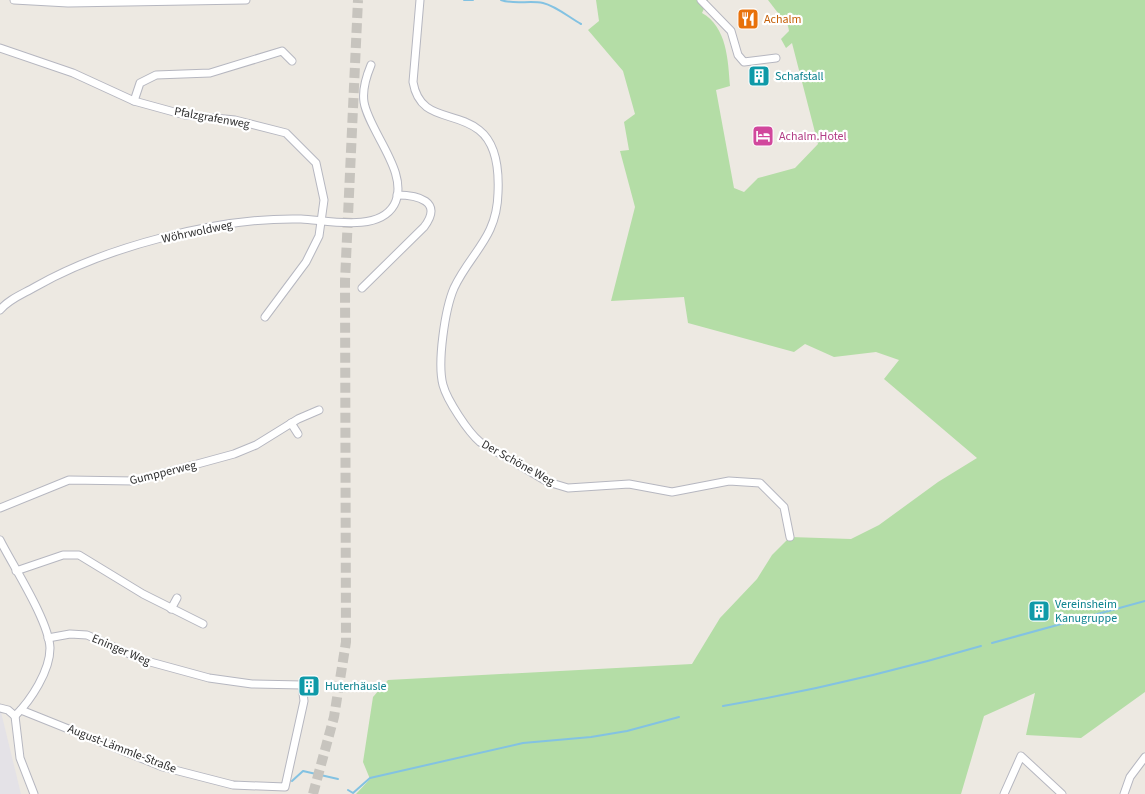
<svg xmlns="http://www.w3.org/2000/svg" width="1145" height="794" font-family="'Source Sans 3',sans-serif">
  <rect width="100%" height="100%" fill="#ede9e2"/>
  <!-- industrial -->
  <polygon fill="#e4e2e7" points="0,708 21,794 0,794"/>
  <!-- green -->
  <path fill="#b4dda6" d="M596 0H708L702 13C727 27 728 60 730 86L716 90 734 188 744 192 758 178 795 168 818 144 792 43 786 48 781 39 789 31 788 26 768 0H1145V692L1081 738 1026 735 1035 693 984 716 961 794H356L370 779 363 762 373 697 388 680 692 664 720 618 757 579 772 555 790 537 851 539 879 525 938 482 977 458 884 379 899 360 876 352 834 357 805 344 794 352 688 323 684 297 611 301 635 207 620 151 629 150 624 122 635 114 623 71 588 30 599 21Z"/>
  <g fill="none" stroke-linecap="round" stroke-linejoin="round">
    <!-- stream -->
    <g stroke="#83c2e2" stroke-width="2">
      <polyline points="464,0 473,0"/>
      <path d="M501 0C515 5 529 0 543 3 556 6 570 18 581 24"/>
      <polyline points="992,643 1145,601"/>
      <path d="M723 706C811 691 896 671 981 646"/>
      <polyline points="292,781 303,771 338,779"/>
      <polyline points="348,790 353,793 370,778 523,743 591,737 627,731 679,717"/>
    </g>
    <!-- primary-tunnel -->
    <polyline stroke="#c7c4be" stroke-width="10" stroke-dasharray="10 5" stroke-linecap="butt" points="313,794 334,717 346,642 345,281 358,0"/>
    <!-- street casing -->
    <g stroke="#b6b7c0" stroke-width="9">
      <g id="street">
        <polyline points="14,0 68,3 246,0"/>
        <path d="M420 0 413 82C420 122 454 110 479 130 497 144 499 172 498 193 497 238 471 252 454 288 445 309 437 363 443 385 447 400 468 432 480 442L548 482 568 488 629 484 672 492 729 481 760 483 784 507 790 537"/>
        <polyline points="701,0 731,31 738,55 744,62 776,58"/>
        <polyline points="0,48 73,73 134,101 185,115 235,120 286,133 316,163 324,200 319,236 306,262 265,317"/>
        <polyline points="134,101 140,83 156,75 210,73 282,51 292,61"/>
        <path d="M362 288 424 227C444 201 417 195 397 195"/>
        <path d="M0 310C9 299 23 294 35 287 105 247 219 217 301 219 326 220 378 233 394 205 411 174 369 132 364 102 362 89 366 77 371 65"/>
        <polyline points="291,423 298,434"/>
        <polyline points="0,508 69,480 135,481 234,454 256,445 298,419 319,410"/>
        <path d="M0 540C13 566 49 621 50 648 50 671 31 700 15 716"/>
        <polyline points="16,571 63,555 79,555 143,594 203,624"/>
        <polyline points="171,609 177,598"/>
        <polyline points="0,708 8,710 15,716"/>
        <polyline points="21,710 163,767 233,785 285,787 304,701 302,685 252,684 209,678 143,660 87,635 70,634 48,638"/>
        <polyline points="15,716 20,758 34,794"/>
        <polyline points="1004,794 1021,756 1062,794"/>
        <polyline points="1124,794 1130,777 1145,757"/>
      </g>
    </g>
    <!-- street -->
    <use href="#street" stroke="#fff" stroke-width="7"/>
  </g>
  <!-- icons -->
  <defs>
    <g id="restaurant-square" transform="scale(1.125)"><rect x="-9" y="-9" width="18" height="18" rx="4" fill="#e8710a" stroke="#fff"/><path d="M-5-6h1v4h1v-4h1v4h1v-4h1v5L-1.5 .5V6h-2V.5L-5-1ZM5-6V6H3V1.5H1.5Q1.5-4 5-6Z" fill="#fff"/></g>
    <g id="building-square" transform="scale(1.125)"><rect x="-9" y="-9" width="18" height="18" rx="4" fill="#0f9aa8" stroke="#fff"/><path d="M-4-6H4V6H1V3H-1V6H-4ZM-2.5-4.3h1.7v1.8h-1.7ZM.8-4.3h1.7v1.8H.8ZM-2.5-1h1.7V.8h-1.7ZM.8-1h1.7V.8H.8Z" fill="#fff"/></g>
    <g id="hotel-square" transform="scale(1.125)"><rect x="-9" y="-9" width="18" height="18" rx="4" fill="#d1479c" stroke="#fff"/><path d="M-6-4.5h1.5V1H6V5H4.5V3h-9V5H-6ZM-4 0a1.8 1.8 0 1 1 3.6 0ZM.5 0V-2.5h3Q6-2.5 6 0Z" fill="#fff"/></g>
  </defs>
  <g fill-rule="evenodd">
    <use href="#restaurant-square" x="748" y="19"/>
    <use href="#building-square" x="759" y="76"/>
    <use href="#hotel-square" x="763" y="136"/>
    <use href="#building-square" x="1039" y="611"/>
    <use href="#building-square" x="309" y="686"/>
  </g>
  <g text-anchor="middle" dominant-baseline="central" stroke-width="4.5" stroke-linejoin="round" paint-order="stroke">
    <!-- food labels -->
    <g font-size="12" fill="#c56008" stroke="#fff" text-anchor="start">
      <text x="764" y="19">Achalm</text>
    </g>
    <!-- culture labels -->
    <g font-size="12" fill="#0d838f" stroke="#fff" text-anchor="start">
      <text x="775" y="76">Schafstall</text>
      <text x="1055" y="604">Vereinsheim<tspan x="1055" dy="14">Kanugruppe</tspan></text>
      <text x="325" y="686">Huterhäusle</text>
    </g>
    <!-- street labels -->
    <g font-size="12" fill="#2e2e2e" stroke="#fff">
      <text transform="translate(212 118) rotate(10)">Pfalzgrafenweg</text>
      <text transform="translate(197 232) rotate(-12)">Wöhrwoldweg</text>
      <text transform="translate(518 463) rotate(29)">Der Schöne Weg</text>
      <text transform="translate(163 473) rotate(-14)">Gumpperweg</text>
      <text transform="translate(121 650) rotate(23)">Eninger Weg</text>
      <text transform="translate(122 749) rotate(21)">August-Lämmle-Straße</text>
    </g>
    <!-- hotel labels -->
    <g font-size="12" fill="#b23c85" stroke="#fff" text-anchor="start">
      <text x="779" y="136">Achalm.Hotel</text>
    </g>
  </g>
</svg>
